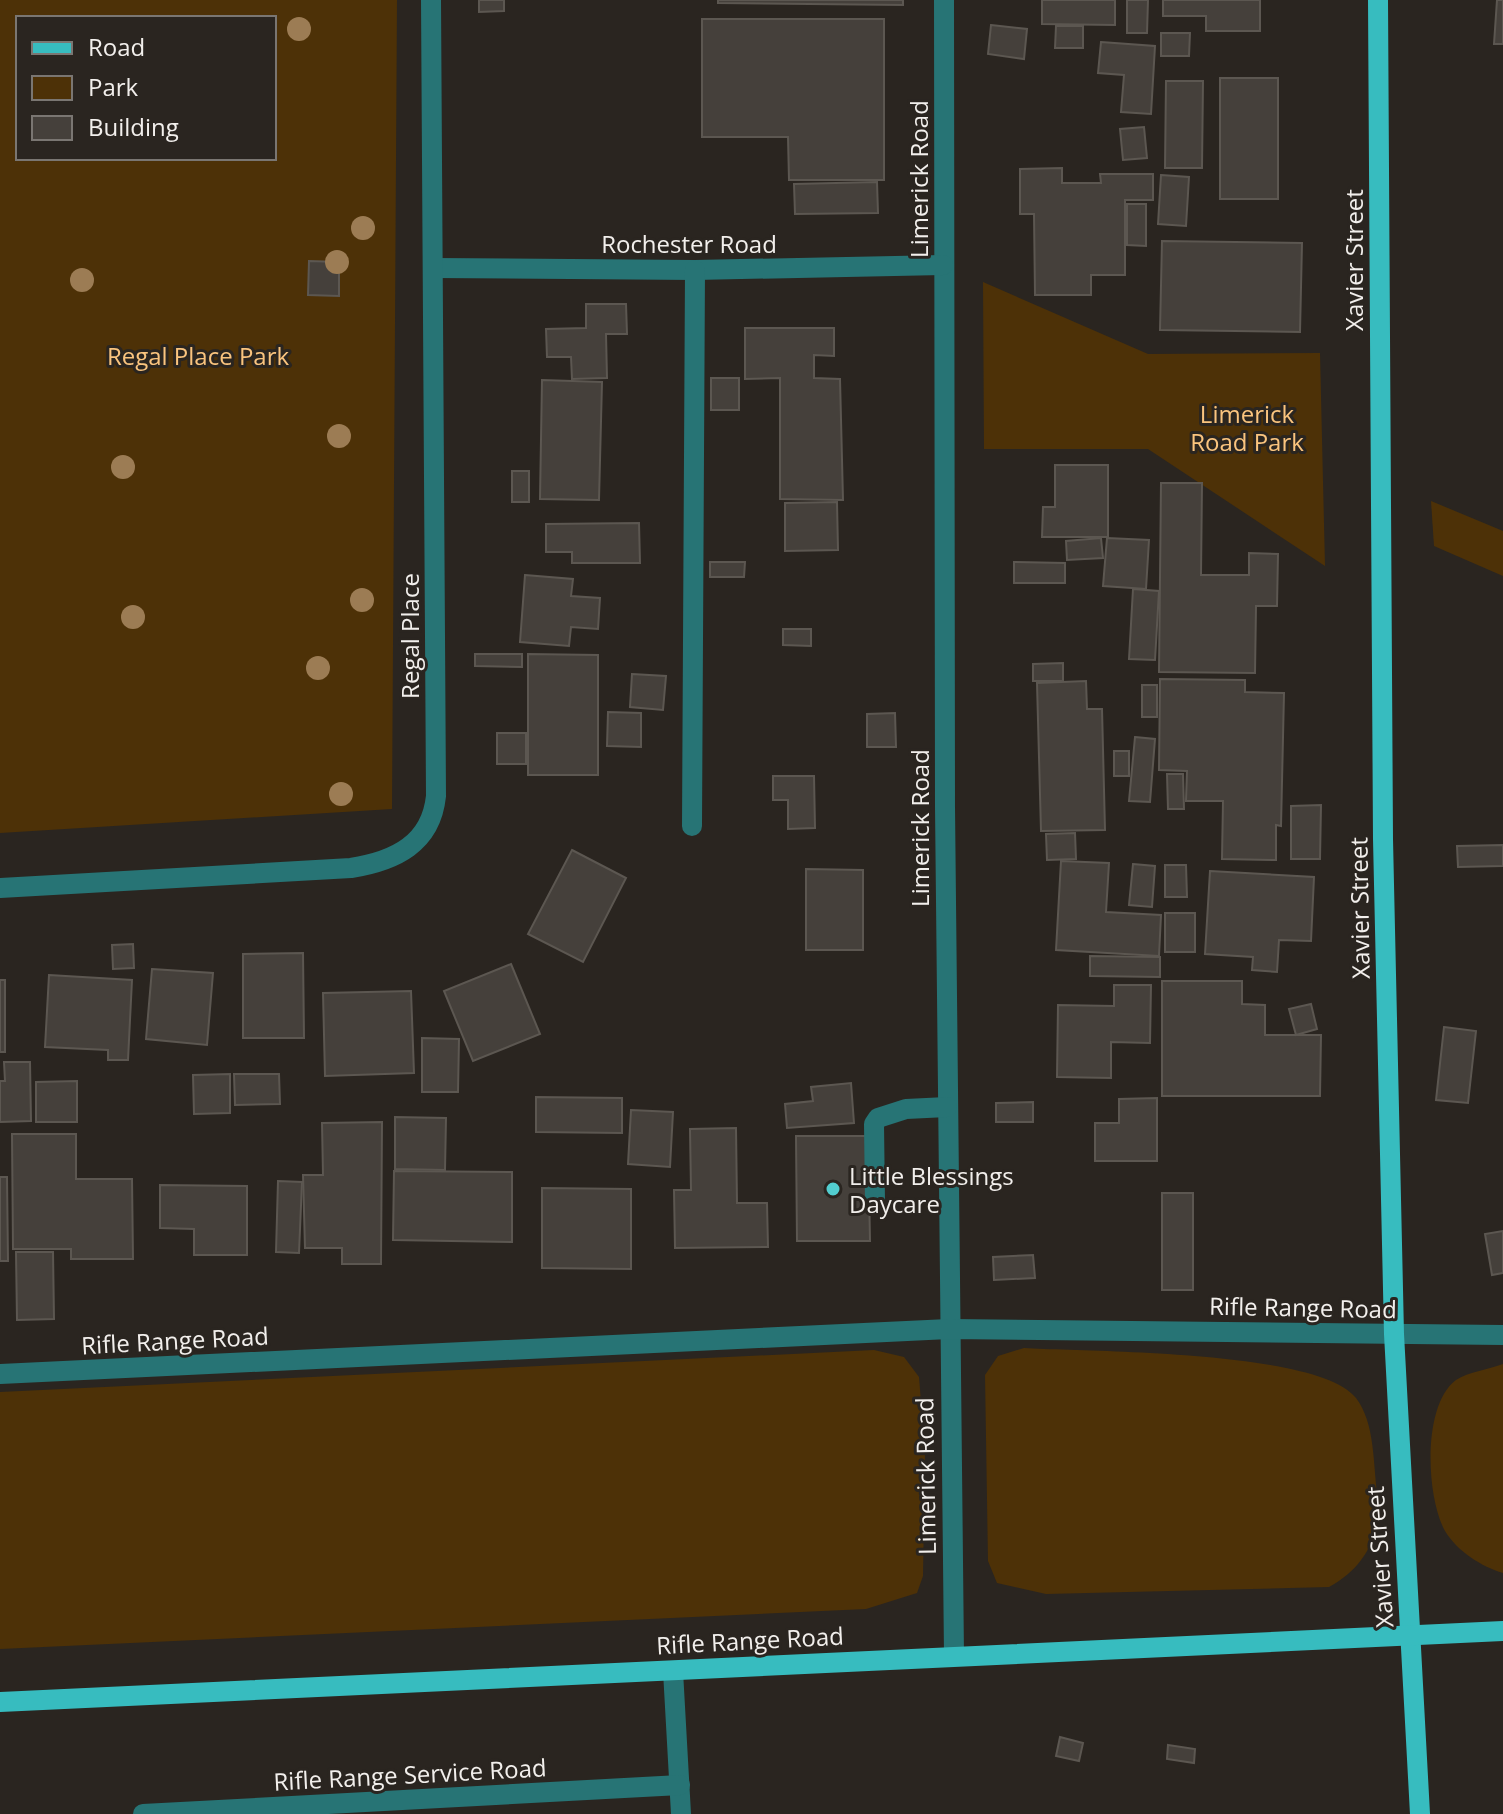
<svg xmlns="http://www.w3.org/2000/svg" width="1503" height="1814" font-family="'Open Sans',sans-serif">
  <rect width="100%" height="100%" fill="#2a2520"/>
  <!-- green -->
  <g fill="#4d3107" fill-rule="evenodd">
    <path d="M0 0H397L392 809 0 833ZM18 18H274V158H18Z"/>
    <polygon points="983,282 1148,354 1320,353 1325,566 1148,449 984,449"/>
    <polygon points="1431,501 1503,531 1503,576 1434,546"/>
    <path d="M1024 1348C1089 1352 1319 1350 1356 1398 1375 1423 1373 1462 1377 1492 1382 1534 1366 1567 1329 1587L1046 1594 997 1583 988 1561 985 1375 998 1356Z"/>
    <polygon points="874,1350 904,1357 919,1377 925,1452 923,1576 917,1593 866,1609 0,1649 0,1392"/>
    <path d="M1503 1364V1573C1482 1567 1457 1551 1445 1531 1426 1497 1422 1405 1456 1380 1468 1372 1490 1369 1503 1364Z"/>
  </g>
  <!-- building -->
  <g fill="#45403b" stroke="#5c5751" stroke-width="2">
    <polygon points="479,0 504,0 504,11 479,12"/>
    <polygon points="718,0 903,0 903,5 718,3"/>
    <polygon points="1042,0 1115,0 1115,25 1042,24"/>
    <polygon points="1127,0 1148,0 1147,33 1127,33"/>
    <polygon points="1163,0 1260,0 1260,31 1206,31 1206,16 1163,16"/>
    <polygon points="1497,0 1503,0 1503,44 1494,44"/>
    <polygon points="702,19 884,19 884,180 789,180 788,137 702,137"/>
    <polygon points="991,25 1027,29 1024,59 988,54"/>
    <polygon points="1056,26 1083,26 1083,48 1055,48"/>
    <polygon points="1161,33 1190,33 1189,56 1161,56"/>
    <polygon points="1101,42 1155,46 1151,114 1121,112 1124,75 1098,73"/>
    <rect x="1220" y="78" width="58" height="121"/>
    <polygon points="1166,81 1203,81 1202,168 1165,168"/>
    <polygon points="1144,127 1147,158 1123,160 1120,129"/>
    <polygon points="1062,168 1062,183 1101,183 1100,174 1153,174 1153,200 1125,200 1125,275 1091,275 1091,295 1035,295 1034,214 1020,214 1020,169"/>
    <polygon points="1161,175 1189,177 1186,226 1158,224"/>
    <polygon points="877,182 878,213 795,214 794,184"/>
    <polygon points="1127,204 1146,204 1146,246 1127,245"/>
    <polygon points="1162,241 1302,243 1300,332 1160,330"/>
    <polygon points="309,261 339,262 339,296 308,295"/>
    <polygon points="586,304 626,304 627,334 606,334 607,378 572,379 571,357 547,357 546,329 586,328"/>
    <polygon points="745,328 834,328 834,356 814,355 814,378 840,379 843,500 780,499 780,378 745,379"/>
    <rect x="711" y="378" width="28" height="32"/>
    <polygon points="542,380 602,382 599,500 540,499"/>
    <polygon points="1055,465 1108,465 1108,537 1042,537 1043,507 1055,507"/>
    <rect x="512" y="471" width="17" height="31"/>
    <polygon points="1161,483 1202,483 1201,575 1249,575 1249,553 1278,554 1277,606 1256,606 1255,673 1159,672"/>
    <polygon points="837,502 838,550 785,551 785,503"/>
    <polygon points="639,523 640,563 572,563 572,552 546,552 546,524"/>
    <polygon points="1101,538 1103,558 1067,560 1066,541"/>
    <polygon points="1107,538 1149,540 1146,589 1103,586"/>
    <polygon points="710,562 745,562 744,577 710,577"/>
    <polygon points="1014,562 1065,563 1065,583 1014,583"/>
    <polygon points="525,575 573,579 571,596 600,598 598,629 571,627 569,646 520,642"/>
    <polygon points="1133,589 1159,591 1155,660 1129,659"/>
    <polygon points="783,629 811,629 811,646 783,645"/>
    <polygon points="475,654 522,654 522,667 475,666"/>
    <polygon points="528,654 598,655 598,775 528,775"/>
    <polygon points="1063,663 1063,681 1033,681 1033,664"/>
    <polygon points="632,674 666,676 663,710 630,707"/>
    <polygon points="1160,679 1245,680 1245,692 1284,693 1281,826 1276,825 1276,860 1222,859 1223,801 1186,801 1187,771 1159,770"/>
    <polygon points="1086,681 1087,709 1102,709 1105,830 1041,831 1037,683"/>
    <rect x="1142" y="685" width="15" height="32"/>
    <polygon points="608,712 641,713 641,747 607,746"/>
    <polygon points="895,713 896,747 867,747 867,714"/>
    <rect x="497" y="733" width="29" height="31"/>
    <polygon points="1135,737 1155,739 1150,802 1129,801"/>
    <rect x="1114" y="751" width="15" height="25"/>
    <polygon points="1167,774 1183,774 1184,809 1168,809"/>
    <polygon points="773,776 814,776 815,828 788,829 788,800 773,800"/>
    <polygon points="1321,805 1320,859 1291,859 1291,806"/>
    <polygon points="1075,833 1076,859 1047,860 1046,834"/>
    <polygon points="1503,845 1503,866 1458,867 1457,846"/>
    <polygon points="572,850 626,878 583,962 528,934"/>
    <polygon points="1061,861 1109,863 1106,912 1161,915 1159,956 1056,950"/>
    <polygon points="1133,864 1155,866 1152,907 1129,905"/>
    <polygon points="1165,865 1186,865 1187,897 1165,897"/>
    <polygon points="806,869 863,870 863,950 806,950"/>
    <polygon points="1210,871 1314,877 1311,941 1279,940 1277,972 1252,970 1253,957 1205,954"/>
    <rect x="1165" y="913" width="30" height="39"/>
    <polygon points="133,944 134,968 113,969 112,945"/>
    <polygon points="303,953 304,1038 243,1038 243,954"/>
    <polygon points="1090,956 1160,957 1160,977 1090,976"/>
    <polygon points="511,964 540,1034 473,1061 444,991"/>
    <polygon points="152,969 213,973 207,1045 146,1039"/>
    <polygon points="49,975 132,980 128,1060 108,1060 108,1050 45,1047"/>
    <rect x="0" y="980" width="5" height="72"/>
    <polygon points="1162,981 1242,981 1242,1004 1265,1005 1265,1035 1321,1035 1320,1096 1162,1096"/>
    <polygon points="1114,985 1151,985 1150,1043 1111,1042 1111,1078 1057,1077 1058,1005 1114,1006"/>
    <polygon points="411,991 414,1073 325,1076 323,993"/>
    <polygon points="1311,1004 1317,1029 1296,1035 1289,1009"/>
    <polygon points="1444,1027 1476,1031 1468,1103 1436,1100"/>
    <polygon points="422,1038 459,1039 458,1092 422,1092"/>
    <polygon points="4,1062 30,1062 31,1121 0,1122 0,1081 5,1081"/>
    <polygon points="230,1074 230,1113 194,1114 193,1075"/>
    <polygon points="234,1074 279,1074 280,1104 235,1105"/>
    <polygon points="77,1081 77,1122 36,1122 36,1082"/>
    <polygon points="851,1083 854,1123 787,1128 785,1104 813,1101 811,1087"/>
    <polygon points="536,1097 622,1098 622,1133 536,1132"/>
    <polygon points="1157,1098 1157,1161 1095,1161 1095,1123 1119,1123 1119,1099"/>
    <polygon points="1033,1102 1033,1122 996,1122 996,1103"/>
    <polygon points="631,1110 673,1112 670,1167 628,1164"/>
    <polygon points="395,1117 446,1118 445,1170 395,1169"/>
    <polygon points="382,1122 381,1264 342,1264 342,1248 305,1248 303,1175 323,1175 322,1123"/>
    <polygon points="736,1128 737,1203 767,1203 768,1247 675,1248 674,1190 691,1190 690,1129"/>
    <polygon points="12,1134 76,1134 76,1179 132,1179 133,1259 71,1259 71,1249 13,1249"/>
    <polygon points="796,1136 868,1136 870,1241 797,1241"/>
    <polygon points="394,1171 512,1172 512,1242 393,1240"/>
    <polygon points="0,1177 7,1177 8,1261 0,1261"/>
    <polygon points="278,1181 302,1182 299,1253 276,1252"/>
    <polygon points="160,1185 247,1186 247,1255 194,1255 194,1229 160,1228"/>
    <polygon points="542,1188 631,1189 631,1269 542,1268"/>
    <rect x="1162" y="1193" width="31" height="97"/>
    <polygon points="1503,1231 1503,1273 1492,1275 1485,1234"/>
    <polygon points="16,1252 53,1252 54,1319 17,1320"/>
    <polygon points="1033,1255 1035,1278 994,1280 993,1257"/>
    <polygon points="1060,1737 1083,1743 1079,1761 1056,1756"/>
    <polygon points="1168,1745 1195,1749 1194,1763 1167,1759"/>
  </g>
  <g fill="none" stroke-linecap="round" stroke-linejoin="round">
    <!-- minor -->
    <g stroke="#277475" stroke-width="20">
      <polyline points="944,0 945,807 954,1655"/>
      <polyline points="434,268 695,270 943,265"/>
      <polyline points="692,826 695,270"/>
      <path d="M0 888 351 868C395 861 431 844 436 796L431 0"/>
      <polyline points="875,1202 874,1124 878,1118 906,1109 947,1107"/>
      <polyline points="0,1374 949,1329 1503,1335"/>
      <polyline points="673,1671 681,1814"/>
      <polyline points="143,1814 680,1785"/>
    </g>
    <!-- major -->
    <g stroke="#37bcbf" stroke-width="20">
      <polyline points="1378,0 1383,839 1394,1334 1420,1814"/>
      <polyline points="0,1702 1503,1631"/>
    </g>
  </g>
  <!-- trees -->
  <g fill="#9c7c54">
    <circle cx="299" cy="29" r="12"/>
    <circle cx="363" cy="228" r="12"/>
    <circle cx="337" cy="262" r="12"/>
    <circle cx="82" cy="280" r="12"/>
    <circle cx="339" cy="436" r="12"/>
    <circle cx="123" cy="467" r="12"/>
    <circle cx="362" cy="600" r="12"/>
    <circle cx="133" cy="617" r="12"/>
    <circle cx="318" cy="668" r="12"/>
    <circle cx="341" cy="794" r="12"/>
  </g>
  <!-- markers -->
  <circle fill="#52cdcf" stroke="#2a2520" stroke-width="3" cx="833" cy="1189" r="8"/>
  <g text-anchor="middle" dominant-baseline="central" stroke-width="6" stroke-linejoin="round" paint-order="stroke">
    <!-- street labels -->
    <g font-size="24" fill="#f2efec" stroke="#2a2520">
      <text transform="translate(918 179) rotate(-90)">Limerick Road</text>
      <text x="689" y="243">Rochester Road</text>
      <text transform="translate(1353 260) rotate(-90)">Xavier Street</text>
      <text transform="translate(409 636) rotate(-90)">Regal Place</text>
      <text transform="translate(919 828) rotate(-90)">Limerick Road</text>
      <text transform="translate(1359 908) rotate(-91)">Xavier Street</text>
      <text transform="translate(1303 1307) rotate(1)">Rifle Range Road</text>
      <text transform="translate(175 1340) rotate(-3)">Rifle Range Road</text>
      <text transform="translate(925 1476) rotate(-91)">Limerick Road</text>
      <text transform="translate(1379 1557) rotate(-94)">Xavier Street</text>
      <text transform="translate(750 1640) rotate(-3)">Rifle Range Road</text>
      <text transform="translate(410 1774) rotate(-3)">Rifle Range Service Road</text>
    </g>
    <!-- park labels -->
    <g font-size="24" fill="#fac47e" stroke="#2a2520">
      <text x="198" y="355">Regal Place Park</text>
      <text x="1247" y="413">Limerick<tspan x="1247" dy="28">Road Park</tspan></text>
    </g>
    <!-- poi labels -->
    <g font-size="24" fill="#f2efec" stroke="#2a2520" text-anchor="start">
      <text x="849" y="1175">Little Blessings<tspan x="849" dy="28">Daycare</tspan></text>
    </g>
  </g>
  <!-- legend -->
  <rect x="16" y="16" width="260" height="144" fill="#2a2520" stroke="#7a7672" stroke-width="2"/>
  <rect x="32" y="42" width="40" height="12" fill="#37bcbf" stroke="#7a7672" stroke-width="2"/>
  <text x="88" y="56" font-size="24" fill="#f2efec">Road</text>
  <rect x="32" y="76" width="40" height="24" fill="#4d3107" stroke="#7a7672" stroke-width="2"/>
  <text x="88" y="96" font-size="24" fill="#f2efec">Park</text>
  <rect x="32" y="116" width="40" height="24" fill="#45403b" stroke="#7a7672" stroke-width="2"/>
  <text x="88" y="136" font-size="24" fill="#f2efec">Building</text>
</svg>
